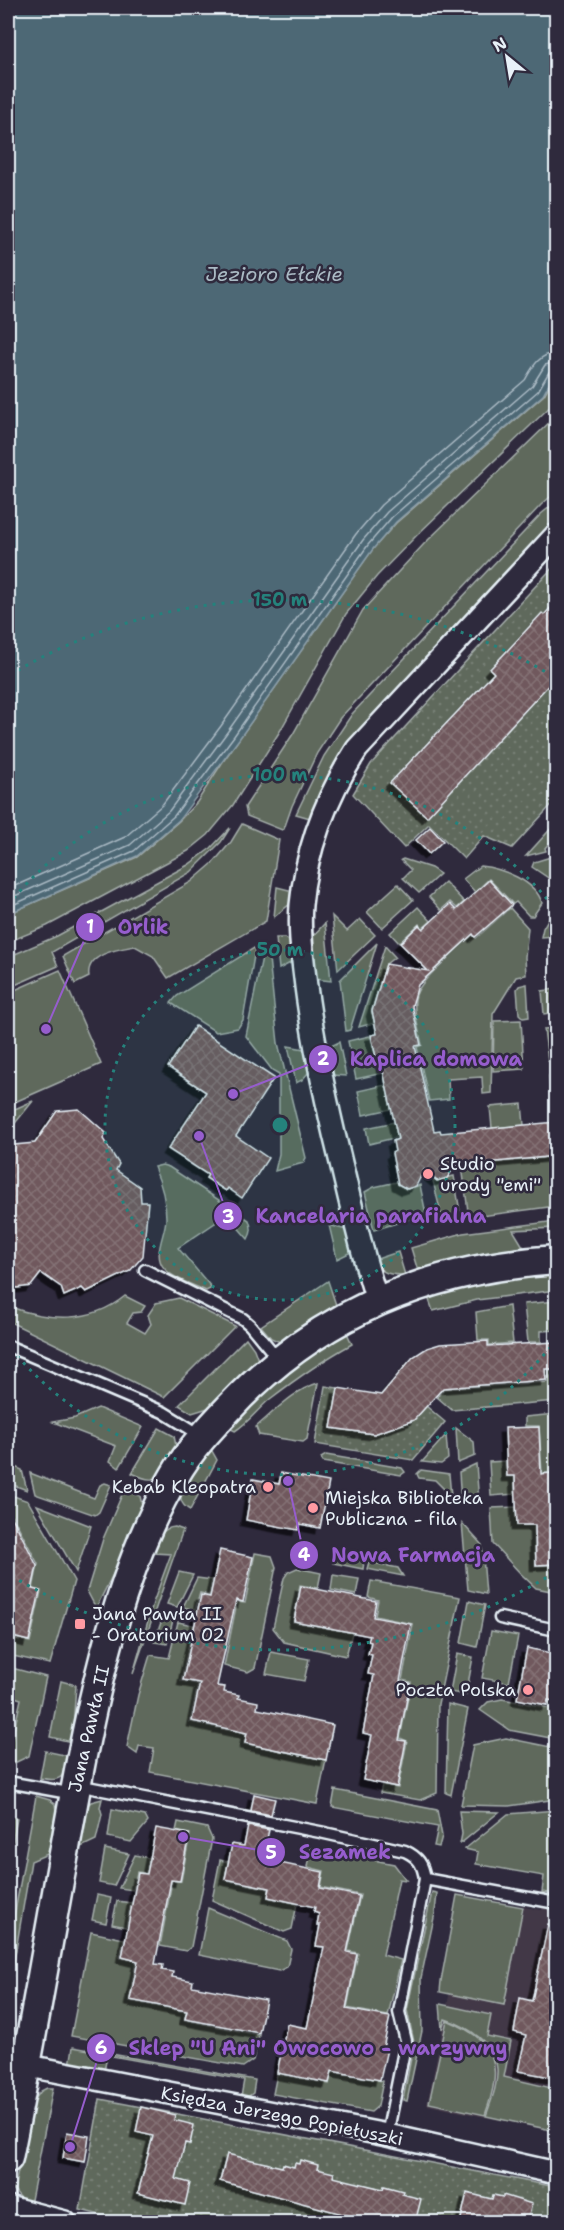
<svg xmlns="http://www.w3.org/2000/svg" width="564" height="2230" font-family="'Shantell Sans',sans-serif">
  <defs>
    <pattern id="garden-dots" width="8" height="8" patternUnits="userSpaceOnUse" patternTransform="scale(1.5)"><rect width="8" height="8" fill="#5f695c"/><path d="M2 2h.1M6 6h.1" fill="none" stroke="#767f74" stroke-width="1.8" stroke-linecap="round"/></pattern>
    <pattern id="building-cross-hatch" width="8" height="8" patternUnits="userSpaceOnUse" patternTransform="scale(1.5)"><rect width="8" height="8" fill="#6f595d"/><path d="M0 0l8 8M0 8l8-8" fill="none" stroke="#847175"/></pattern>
    <filter id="shadow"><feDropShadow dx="-5.5" dy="5.5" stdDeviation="0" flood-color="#0009"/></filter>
  </defs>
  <rect width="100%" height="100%" fill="#2f2a3d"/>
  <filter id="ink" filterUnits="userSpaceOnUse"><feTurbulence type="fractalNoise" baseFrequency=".0167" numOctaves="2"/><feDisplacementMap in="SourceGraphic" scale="12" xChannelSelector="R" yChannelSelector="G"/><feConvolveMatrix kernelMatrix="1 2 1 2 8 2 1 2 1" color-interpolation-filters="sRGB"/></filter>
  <g filter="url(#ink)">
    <!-- built -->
    <polygon fill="#423847" points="545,1894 556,1896 556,2132 427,2105 469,1897 542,1910"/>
    <!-- green -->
    <g fill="#5f695c" stroke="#a4adaa" stroke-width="1.5">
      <polygon points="556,373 556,401 416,536 377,576 346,614 280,731 233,805 208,835 188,851 47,926 8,942 8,914 137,857 179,821 197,802 222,763 373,549 396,523 544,395"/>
      <polygon points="556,416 556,492 541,505 340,718 317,753 292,806 284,829 282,830 247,816 245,807 293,734 363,610 424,544"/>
      <polygon points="556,502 556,521 356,734 328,779 310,818 296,814 324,756 352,714 541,514"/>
      <polygon points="556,823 556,835 545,848 546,851 526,856"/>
      <path d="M242 824 279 840 266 921 168 978 153 956 135 946C118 949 85 954 89 977L75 984 63 956 191 882 213 863 231 842Z"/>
      <polygon points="230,828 221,842 191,872 52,952 58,966 8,988 8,957 57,936 188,865 211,848"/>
      <polygon points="554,856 556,859 556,883 532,867 534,862"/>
      <polygon points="403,859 431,868 440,874 419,893 403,878 411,870 401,860"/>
      <path d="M480 866C501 868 536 881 542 903L533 916H529L516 902 513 904 489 879 475 892 463 879Z"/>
      <polygon points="445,882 464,902 457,908 450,902 441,910 429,897"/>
      <polygon points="398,884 413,900 382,928 367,912"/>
      <polygon points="277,887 293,891 291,903 274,917"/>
      <polygon points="418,907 431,921 423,928 419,924 399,943 390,933"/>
      <path d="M510 908 528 928 525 957 526 975 516 977 493 1014 491 1093 483 1094 482 1077 448 1079 449 1099 429 1101 417 1047 422 1045C410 992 409 995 448 958L446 955 471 934 476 938Z"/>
      <polygon points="554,909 556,909 556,936 541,937 543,928"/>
      <polygon points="332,916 347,931 360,919 375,935 338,970"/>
      <polygon points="325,923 331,981 315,979 311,938"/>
      <polygon points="276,938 285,938 292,942 294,961 279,969"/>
      <polygon points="377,943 350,1030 346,1031 340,980"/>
      <polygon points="385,946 395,957 386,964 371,1011 374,1023 359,1027"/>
      <polygon points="254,948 255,950 243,1020 238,1028 216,1032 171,1003 177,996"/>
      <polygon points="268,949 278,1043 306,1158 303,1163 275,1171 279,1154 279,1074 272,1070 246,1036 263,952"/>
      <polygon points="60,970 101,1064 8,1105 8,993"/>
      <polygon points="527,984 529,1017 523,1018 519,1014 517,989 519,986"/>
      <polygon points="556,989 556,1012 544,1014 542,991"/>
      <polygon points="521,1020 524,1069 493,1071 494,1021"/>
      <polygon points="556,1028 556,1060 548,1061 544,1029"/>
      <polygon points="370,1036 376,1058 380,1058 383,1073 356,1079 348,1041"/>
      <polygon points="339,1042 346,1076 331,1075 325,1049"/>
      <polygon points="288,1046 304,1049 309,1072 302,1080 296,1083"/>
      <polygon points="556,1075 556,1104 551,1104 549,1076"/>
      <polygon points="386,1085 391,1109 363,1115 358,1091"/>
      <polygon points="33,1101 8,1132 8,1112"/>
      <polygon points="522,1104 524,1125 492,1128 490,1107"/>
      <polygon points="395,1122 398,1137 369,1144 366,1128"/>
      <polygon points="556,1157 556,1206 473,1217 468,1211 462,1166"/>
      <path d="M162 1165 169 1167 249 1220C252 1228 252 1232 248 1239L227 1215 178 1248 212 1288 206 1291C194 1285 173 1279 164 1268 152 1254 166 1234 166 1218 166 1200 161 1183 154 1167Z"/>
      <polygon points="454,1176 460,1212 454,1220 443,1222 433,1181"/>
      <polygon points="397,1182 398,1185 406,1190 420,1185 426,1214 374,1230 365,1192 374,1187"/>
      <polygon points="556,1221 556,1228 513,1230 524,1248 468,1257 418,1271 411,1248 463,1233"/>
      <polygon points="329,1225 346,1230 351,1252 337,1259"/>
      <path d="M398 1252 405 1275C391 1275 380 1274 374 1260Z"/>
      <path d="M556 1273V1290L477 1300 433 1311 428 1297C470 1283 513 1278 556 1273Z"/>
      <polygon points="328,1281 336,1305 280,1342 271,1338 261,1326"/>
      <path d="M125 1296 145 1306 141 1312 133 1313 127 1323 145 1333 151 1324 148 1315 156 1303 179 1298 235 1326 164 1397 8 1321V1306C47 1321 91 1324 125 1296Z"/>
      <polygon points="556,1301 556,1330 541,1331 541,1342 528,1342 524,1304"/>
      <polygon points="509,1306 513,1343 489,1345 489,1340 478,1340 476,1312"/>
      <path d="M347 1333 352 1344C323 1360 296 1379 270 1399 258 1409 248 1423 235 1431L231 1429V1426L275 1382 316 1352Z"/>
      <polygon points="246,1338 254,1349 258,1360 208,1408 192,1413 179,1405"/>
      <polygon points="556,1370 556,1401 452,1410 437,1397 444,1389 547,1382 547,1371"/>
      <path d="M318 1383 307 1439 303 1442 259 1435 256 1427C275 1411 294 1390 318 1383Z"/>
      <polygon points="98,1408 143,1427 119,1468 110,1461 116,1446 53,1422 75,1418"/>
      <polygon points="556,1414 556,1504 554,1504 552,1473 542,1473 539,1426 525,1426 525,1417"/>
      <path d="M159 1428 174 1436 176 1446C171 1455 162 1476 152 1479 146 1480 138 1476 132 1473Z"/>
      <polygon points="456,1428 474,1442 475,1456 458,1463"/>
      <polygon points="446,1435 448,1459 441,1464 422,1462"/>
      <path d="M212 1451 217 1460 190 1510C165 1497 197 1466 208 1452Z"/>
      <polygon points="326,1455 402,1468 405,1472 401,1475 323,1462 321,1458"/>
      <polygon points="505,1461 506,1477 514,1477 515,1494 491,1496 489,1462"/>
      <polygon points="8,1464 22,1470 27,1490 8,1483"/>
      <polygon points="476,1464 479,1503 461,1504 459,1472"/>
      <polygon points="421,1470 449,1474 451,1496 435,1480 419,1478 417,1474"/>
      <polygon points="30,1473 94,1498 100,1485 105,1483 111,1485 99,1512 95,1515 35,1494"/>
      <polygon points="124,1490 140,1496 142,1505 118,1564 96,1608 87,1591 103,1539"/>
      <polygon points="8,1494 28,1501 74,1581 50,1664 8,1655 8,1638 30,1642 41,1591 33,1589 38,1564 16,1522 8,1519"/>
      <polygon points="37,1505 91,1526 76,1572"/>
      <polygon points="516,1507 517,1526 534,1525 535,1566 556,1565 556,1592 536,1588 521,1574 493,1544 491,1508"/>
      <polygon points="462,1523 482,1545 486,1594 468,1590"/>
      <path d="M175 1527 183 1530 133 1674 153 1603 171 1554 153 1553C158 1540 160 1528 175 1527Z"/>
      <polygon points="255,1553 272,1556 276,1567 255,1668 248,1672 224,1666 237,1602 245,1603"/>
      <polygon points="335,1555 364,1561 363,1569 333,1563"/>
      <polygon points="369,1562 398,1568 403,1576 367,1569"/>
      <polygon points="297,1568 321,1573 318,1588 300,1585 293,1622 352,1633 346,1656 284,1642 273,1628 284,1578 288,1572"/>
      <polygon points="179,1572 193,1575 177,1607 167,1604"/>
      <polygon points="333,1575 359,1579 356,1595 331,1590"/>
      <polygon points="197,1578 212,1580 209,1595 200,1593 195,1610 183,1607"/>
      <polygon points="371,1581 460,1597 438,1704 437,1793 420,1800 380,1793 382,1785 398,1788 407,1741 400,1738 411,1682 402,1680 413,1624 375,1616 378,1600 368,1597"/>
      <polygon points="469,1601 485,1605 477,1647 461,1643"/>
      <polygon points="163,1617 173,1620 167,1644 154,1642"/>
      <polygon points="178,1622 193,1625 181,1681 198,1684 190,1722 246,1734 244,1744 326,1760 317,1804 150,1772 154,1748 139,1746 137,1754 127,1747 138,1695 150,1655 169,1658"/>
      <polygon points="491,1631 518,1636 509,1683 482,1678"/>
      <polygon points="271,1652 309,1659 304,1681 266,1674"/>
      <polygon points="457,1654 473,1657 466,1695 450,1692"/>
      <polygon points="8,1667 46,1677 29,1756 8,1766 8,1738 12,1739 21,1699 8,1695"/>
      <polygon points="61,1681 76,1685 72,1742 50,1737"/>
      <polygon points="502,1699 556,1709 556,1739 509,1730 480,1710 488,1702"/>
      <polygon points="448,1704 468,1709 451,1795 446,1793"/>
      <polygon points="506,1738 556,1748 556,1799 509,1806 461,1805 473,1745"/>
      <path d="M45 1751 69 1756C64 1777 62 1783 40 1778Z"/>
      <polygon points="335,1790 437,1810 442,1836 439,1847 434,1846 438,1827 332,1807"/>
      <polygon points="36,1796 50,1800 55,1804 57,1817 50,1853 31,1861 8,1997 8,1950"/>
      <polygon points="102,1799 100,1807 102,1814 96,1840 79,1848 87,1806 91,1802"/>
      <polygon points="112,1809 145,1816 148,1822 131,1842 108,1837"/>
      <polygon points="556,1810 556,1894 542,1892 544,1876 476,1864 478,1852 465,1849 508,1814"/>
      <polygon points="459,1811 499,1812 460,1844 462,1834"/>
      <polygon points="8,1816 17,1818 8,1870"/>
      <polygon points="178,1822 207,1828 212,1839 191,1947 186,1951 160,1946 172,1881 181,1881 190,1834 176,1831"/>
      <polygon points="311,1848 394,1864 406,1880 399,1879 383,1955 401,1960 388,2016 347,2008 358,1953 348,1951 360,1895 321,1887 324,1871 308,1867"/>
      <polygon points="105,1849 129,1854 114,1886 99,1883"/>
      <polygon points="135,1855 149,1858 146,1873 137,1872 133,1890 119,1888"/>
      <polygon points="220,1860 228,1862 224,1880 269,1889 268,1898 297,1904 292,1929 284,1932 212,1900"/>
      <polygon points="432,1892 437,1893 435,1913 421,1978 422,2031 407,2101 403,2100 414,2042 407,2010"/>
      <polygon points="97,1895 111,1898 106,1923 92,1920"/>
      <polygon points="457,1895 523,1907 504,2005 440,1992 441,1981"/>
      <polygon points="117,1901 131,1903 126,1927 112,1924"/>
      <polygon points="208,1908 287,1941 291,1949 287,1967 279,1971 199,1955"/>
      <polygon points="91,1932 124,1939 120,1958 136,1961 129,2001 186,2012 184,2020 259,2035 253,2060 243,2067 71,2036"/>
      <path d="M440 2004 491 2015 487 2036 511 2041 504 2077 556 2089V2131L486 2116C491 2101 498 2085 497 2069 495 2043 467 2026 445 2019L442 2029Z"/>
      <path d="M447 2020C498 2041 503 2065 485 2115L429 2103Z"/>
      <polygon points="73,2047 255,2080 253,2093 246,2098 241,2097 244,2080 107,2055 104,2072 70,2066"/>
      <polygon points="332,2072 383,2081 378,2106 371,2112 273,2094 277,2074 329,2084"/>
      <polygon points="47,2088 53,2088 30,2205 24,2202 14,2190 32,2103 41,2091"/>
    </g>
    <!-- garden -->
    <g fill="url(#garden-dots)" stroke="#a4adaa" stroke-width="1.5">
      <polygon points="556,564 556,800 512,848 484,836 464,859 429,824 404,848 353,794 371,764"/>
      <path d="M325 1386 338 1388 331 1428 375 1435 376 1428C389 1430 397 1427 407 1419L411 1422 426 1406 445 1422 413 1460 315 1444Z"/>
      <polygon points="100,2099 556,2187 556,2222 129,2222 80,2210"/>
    </g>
    <!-- water -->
    <polygon fill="#4d6775" stroke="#8b9ea9" stroke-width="1.5" points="8,8 556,8 556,371 543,395 396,522 373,549 239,739 179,820 137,856 8,914"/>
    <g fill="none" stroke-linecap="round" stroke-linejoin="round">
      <!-- shore -->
      <g stroke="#aabac4" stroke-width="1.5">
        <path d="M8 889 125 837 162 805 221 726 356 534 381 505 525 380C533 366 539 354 556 353"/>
        <polyline points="8,899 130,845 169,811 228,731 363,540 387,512 532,386 545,365 556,362"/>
        <polyline points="8,907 134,851 174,816 234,736 368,545 392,517 538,391 549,372 556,369"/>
      </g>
    </g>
    <!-- building -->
    <g fill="url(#building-cross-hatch)" stroke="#e8f1f8" stroke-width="1.5" filter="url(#shadow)">
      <polygon points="556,602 556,677 427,817 390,783 494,673 490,669 507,651 542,613 544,615"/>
      <polygon points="430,827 443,841 429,854 416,840"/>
      <polygon points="489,880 512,905 475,937 473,934 418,985 412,1006 421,1045 415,1046 434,1131 440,1130 441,1133 556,1122 556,1156 455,1166 447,1178 437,1181 424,1170 416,1186 407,1189 398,1184 392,1153 395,1151 393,1141 398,1139 380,1057 376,1057 371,1035 377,1034 372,1011 386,964 428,971 400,943 419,925 423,929 450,904 456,910"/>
      <polygon points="195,1026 274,1078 236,1136 268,1158 242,1198 228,1188 226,1191 206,1178 208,1175 168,1149 206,1092 168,1067"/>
      <polygon points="79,1109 106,1133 103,1139 119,1164 116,1170 140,1187 141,1202 148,1202 143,1256 130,1271 86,1292 82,1288 64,1296 61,1287 41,1273 31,1286 17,1288 8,1281 8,1153 14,1145 35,1143 57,1111"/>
      <polygon points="488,1341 488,1346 556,1342 556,1369 545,1369 546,1380 443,1388 414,1420 374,1434 331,1428 338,1388 381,1395 413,1357 427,1348 440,1344"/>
      <polygon points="539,1427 541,1474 551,1473 553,1522 556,1522 556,1564 536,1565 535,1525 517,1525 515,1476 507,1476 505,1428"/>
      <polygon points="281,1473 329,1482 320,1528 300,1524 298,1530 246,1520 253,1479 279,1484"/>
      <polygon points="8,1509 37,1566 32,1589 40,1591 29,1641 8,1636"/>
      <polygon points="220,1550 253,1557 243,1602 236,1600 217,1686 225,1687 224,1692 239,1695 238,1698 258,1702 257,1709 333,1725 326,1760 245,1743 247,1733 192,1721 200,1683 183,1680 201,1595 210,1597"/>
      <polygon points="301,1586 376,1601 373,1617 411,1624 400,1681 410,1683 399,1740 406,1741 397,1787 363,1780 372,1735 363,1733 374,1675 368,1674 372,1655 368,1654 371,1642 368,1641 370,1636 294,1621"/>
      <polygon points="527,1648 556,1654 556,1701 548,1700 547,1705 517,1699"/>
      <polygon points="254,1794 275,1799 271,1815 251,1811"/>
      <polygon points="248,1826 269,1830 264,1851 277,1853 275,1862 323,1872 320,1888 359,1896 347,1952 357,1954 346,2009 390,2017 383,2048 387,2049 380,2080 332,2071 329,2083 277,2073 287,2024 307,2028 324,1947 316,1946 320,1925 317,1925 319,1914 314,1912 315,1907 268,1897 270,1888 225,1879 232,1844 244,1846"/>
      <polygon points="156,1828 189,1834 180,1881 171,1880 155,1964 163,1965 162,1970 173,1972 172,1977 193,1981 192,1986 266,2000 259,2033 185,2019 187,2011 130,2000 138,1961 122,1957 138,1873 147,1874"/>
      <polygon points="548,1924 556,1925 556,2078 518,2071 526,2035 514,2032 520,1998 532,2001"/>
      <polygon points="141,2107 175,2115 174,2120 194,2125 190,2144 185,2143 176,2179 190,2183 185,2205 138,2193 153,2136 136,2132"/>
      <polygon points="67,2132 89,2136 85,2162 63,2158"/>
      <polygon points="227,2154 282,2167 283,2164 294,2167 295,2163 299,2164 300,2160 318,2165 317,2169 334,2173 333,2177 383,2189 384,2186 403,2191 402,2194 421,2199 415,2223 352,2223 354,2217 220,2181"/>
      <polygon points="467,2193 492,2199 493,2195 503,2197 503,2195 532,2204 527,2223 460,2223"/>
    </g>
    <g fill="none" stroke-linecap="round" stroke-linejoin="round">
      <!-- lane casing -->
      <g stroke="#e8f1f8" stroke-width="15">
        <g id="lane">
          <polyline points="145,1270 243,1319 250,1325 279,1360"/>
          <polyline points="8,1346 163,1412 202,1436"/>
          <polyline points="500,1618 556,1630"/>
          <polyline points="8,1782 74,1794"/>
          <path d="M77 1785 320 1832 405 1851C418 1857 423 1864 425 1879L399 2012 406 2041 387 2135"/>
          <polyline points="425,1879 556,1903"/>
        </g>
      </g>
      <!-- street casing -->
      <g stroke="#e8f1f8" stroke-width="26">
        <g id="street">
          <path d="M377 1300C359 1246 348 1190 334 1134 322 1082 311 1031 305 978 302 954 299 929 301 905 306 850 327 796 357 749L556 535"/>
          <polyline points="8,2062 387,2135 556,2173"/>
          <polyline points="8,2207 65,2222"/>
        </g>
      </g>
      <!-- secondary casing -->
      <g stroke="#e8f1f8" stroke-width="33">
        <path id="secondary" d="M8 2158C29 2055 46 1952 65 1848 86 1729 113 1579 175 1475 190 1449 210 1428 230 1407 318 1313 429 1268 556 1260"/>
      </g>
      <!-- lane -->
      <use href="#lane" stroke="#2f2a3d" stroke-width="10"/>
      <!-- street -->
      <use href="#street" stroke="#2f2a3d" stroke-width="21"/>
      <!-- secondary -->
      <use href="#secondary" stroke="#2f2a3d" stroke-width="28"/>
    </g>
  </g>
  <!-- distance rings -->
  <circle cx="280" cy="1125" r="175" fill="#25827c" fill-opacity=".12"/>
  <g fill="none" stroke="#25827c" stroke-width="3" stroke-dasharray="3 6">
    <circle cx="280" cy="1125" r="175"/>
    <path d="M556 1340A350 350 0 0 1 8 1345M8 905A350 350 0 0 1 556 910"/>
    <path d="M554 1573A525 525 0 0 1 10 1575M10 675A525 525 0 0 1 554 677"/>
  </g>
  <!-- markers -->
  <g fill="#ff9aa2" stroke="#2f2a3d" stroke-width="2">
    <circle cx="428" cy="1174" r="6"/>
    <circle cx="268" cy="1487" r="6"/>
    <circle cx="313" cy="1508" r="6"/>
    <rect x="74" y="1618" width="12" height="12" rx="3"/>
    <circle cx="528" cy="1690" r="6"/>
  </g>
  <g text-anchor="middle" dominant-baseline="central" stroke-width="5" stroke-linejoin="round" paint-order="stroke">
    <!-- poi labels -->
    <g font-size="18" fill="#e8f1f8" stroke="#2f2a3d" text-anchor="start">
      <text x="440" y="1164">Studio<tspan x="440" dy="21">urody "emi"</tspan></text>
      <text x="256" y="1487" text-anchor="end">Kebab Kleopatra</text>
      <text x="325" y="1498">Miejska Biblioteka<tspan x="325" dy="21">Publiczna - fila</tspan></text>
      <text x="92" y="1614">Jana Pawła II<tspan x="92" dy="21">- Oratorium 02</tspan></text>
      <text x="516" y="1690" text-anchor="end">Poczta Polska</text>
    </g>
    <!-- street labels -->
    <g font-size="18" fill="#e8f1f8" stroke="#2f2a3d">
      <text transform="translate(89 1729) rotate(-77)">Jana Pawła II</text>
      <text transform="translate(282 2116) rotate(11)">Księdza Jerzego Popiełuszki</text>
    </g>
    <!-- water labels -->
    <g font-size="20" font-style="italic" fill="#aabac4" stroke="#2f2a3d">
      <text x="274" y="274">Jezioro Ełckie</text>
    </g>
  </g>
  <circle cx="280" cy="1125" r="9" fill="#25827c" stroke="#2f2a3d" stroke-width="3"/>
  <g font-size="18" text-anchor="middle" font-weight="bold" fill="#25827c" stroke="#2f2a3d" stroke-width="5" stroke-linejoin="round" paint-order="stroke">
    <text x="280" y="606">150 m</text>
    <text x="280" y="781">100 m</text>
    <text x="280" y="956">50 m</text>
  </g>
  <!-- callouts -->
  <path fill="none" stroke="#965dcd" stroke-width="2" d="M46 1029L90 927M233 1094L323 1059M199 1136L228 1216M288 1481L304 1555M183 1837L271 1852M70 2147L101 2048"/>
  <g fill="#965dcd" stroke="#2f2a3d" stroke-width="2">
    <circle cx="46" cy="1029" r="6"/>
    <circle cx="233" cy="1094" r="6"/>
    <circle cx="199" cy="1136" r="6"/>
    <circle cx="288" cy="1481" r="6"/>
    <circle cx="183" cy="1837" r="6"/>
    <circle cx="70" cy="2147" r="6"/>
    <circle cx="90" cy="927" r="15"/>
    <circle cx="323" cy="1059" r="15"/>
    <circle cx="228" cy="1216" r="15"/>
    <circle cx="304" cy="1555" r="15"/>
    <circle cx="271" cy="1852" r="15"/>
    <circle cx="101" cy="2048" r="15"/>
  </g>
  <g font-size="18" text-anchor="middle" font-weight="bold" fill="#fff">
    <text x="90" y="933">1</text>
    <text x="323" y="1065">2</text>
    <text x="228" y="1223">3</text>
    <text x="304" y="1561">4</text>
    <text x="271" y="1859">5</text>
    <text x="101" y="2054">6</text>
  </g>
  <g font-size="20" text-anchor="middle" font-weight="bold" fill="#965dcd" stroke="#2f2a3d" stroke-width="5" stroke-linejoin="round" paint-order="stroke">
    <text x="143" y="934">Orlik</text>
    <text x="436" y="1066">Kaplica domowa</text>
    <text x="371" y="1223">Kancelaria parafialna</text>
    <text x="413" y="1562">Nowa Farmacja</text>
    <text x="345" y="1859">Sezamek</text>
    <text x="318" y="2055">Sklep "U Ani" Owocowo - warzywny</text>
  </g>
  <!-- margin -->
  <rect width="564" height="2230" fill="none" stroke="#2f2a3d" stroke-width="30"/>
  <rect x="15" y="15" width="534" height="2200" fill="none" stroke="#e8f1f8" stroke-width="2" filter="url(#ink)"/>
  <!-- north arrow -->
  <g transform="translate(507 57) rotate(330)" stroke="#2f2a3d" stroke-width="4.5" paint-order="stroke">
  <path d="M0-4.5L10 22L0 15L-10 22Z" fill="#e8f1f8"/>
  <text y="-9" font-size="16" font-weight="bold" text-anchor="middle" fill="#e8f1f8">N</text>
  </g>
</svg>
